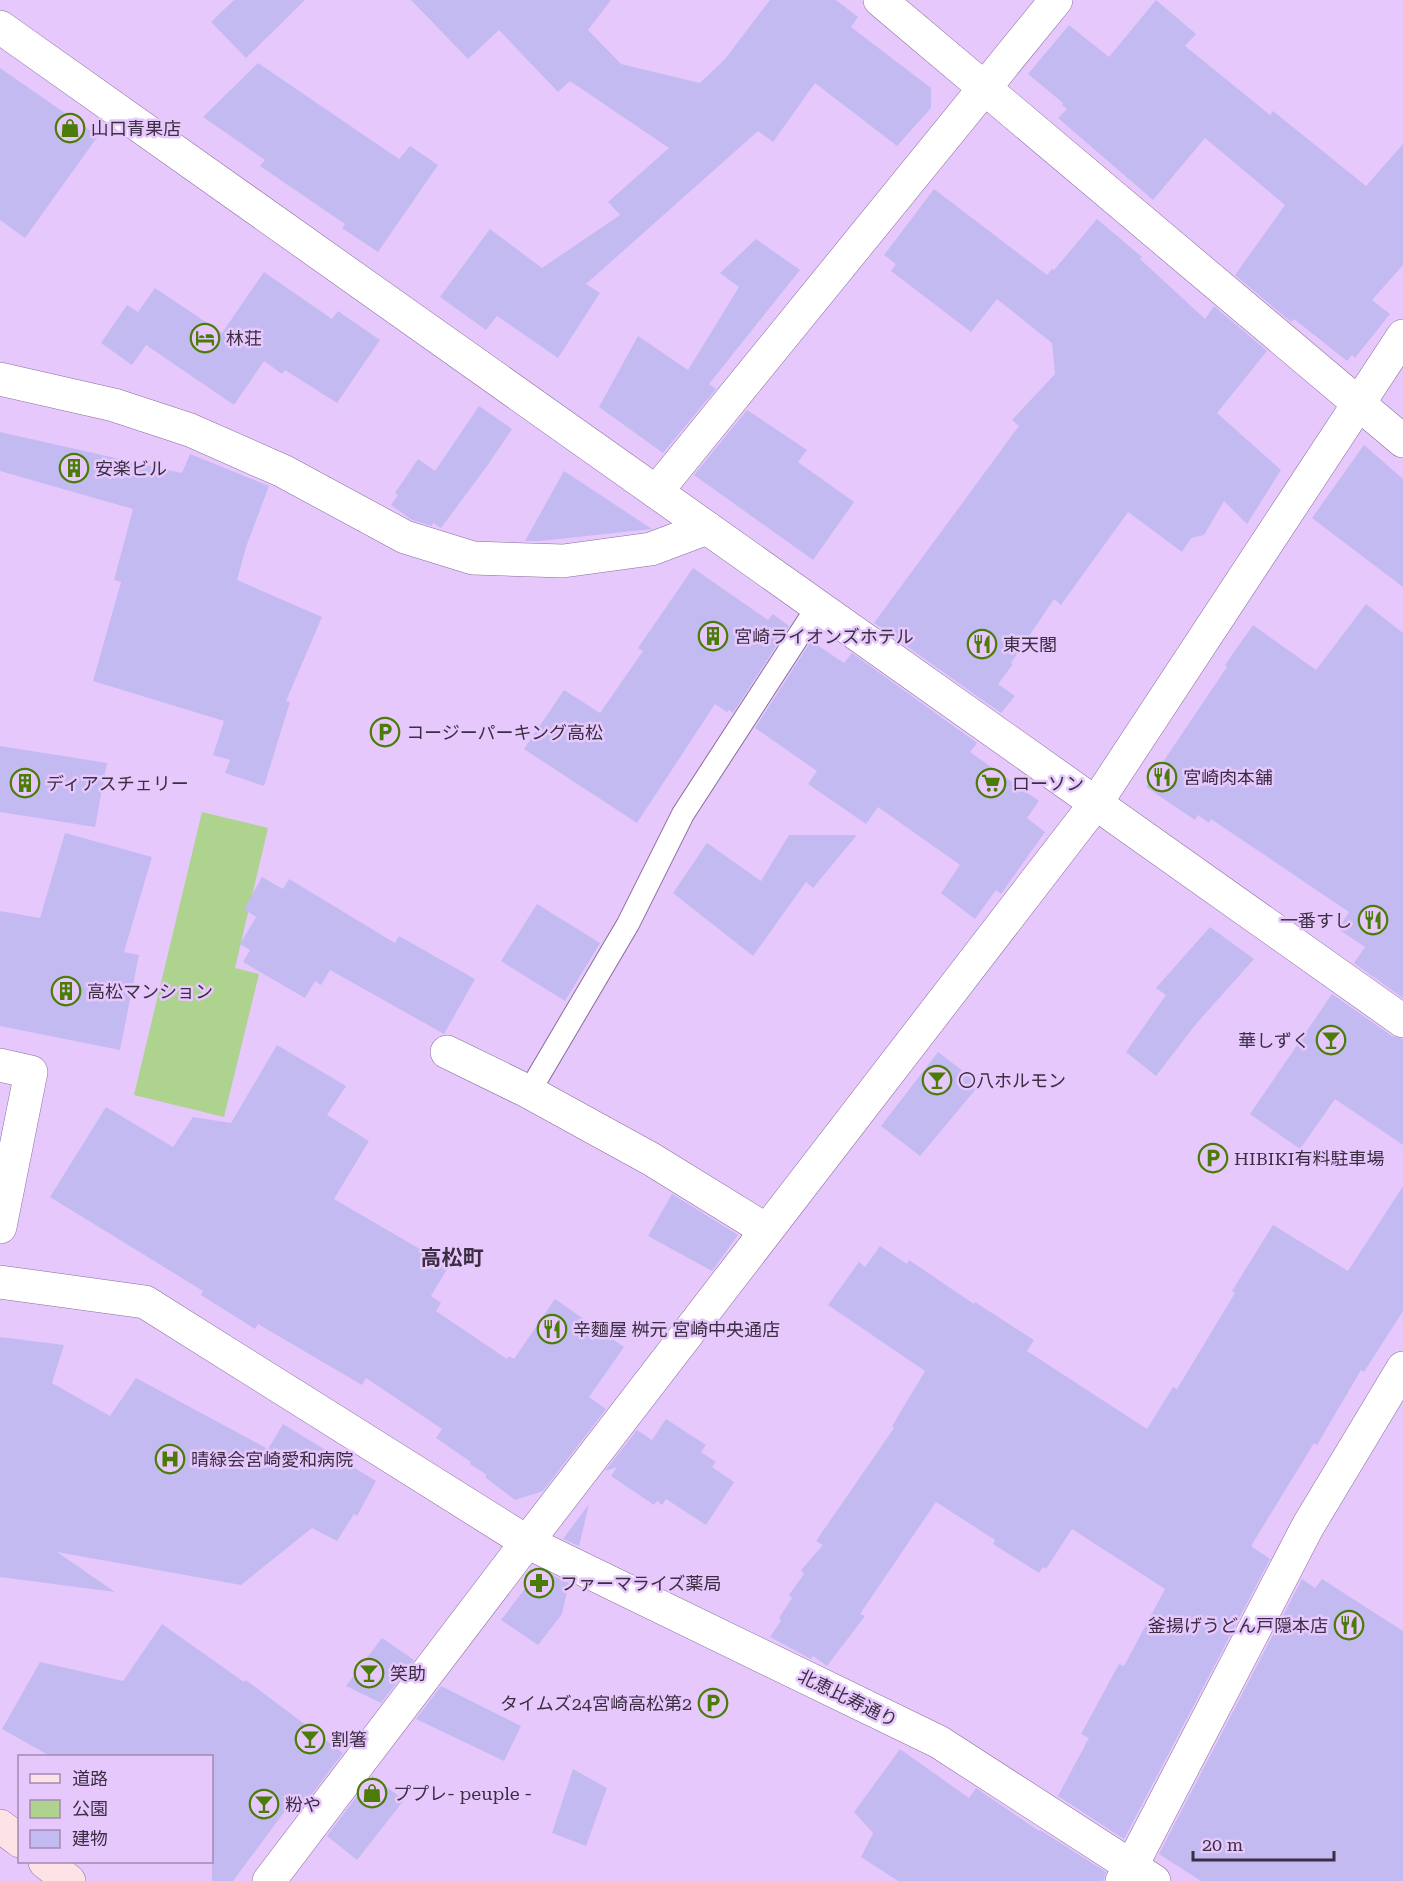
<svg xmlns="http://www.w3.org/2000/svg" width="1403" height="1881" font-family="'Roboto Serif','Noto Sans JP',serif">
  <rect width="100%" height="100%" fill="#e7c8fc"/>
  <!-- green -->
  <polygon fill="#add38f" points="202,812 268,828 235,968 259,974 224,1117 134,1095"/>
  <!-- building -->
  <g fill="#c3baf1">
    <polygon points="234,0 305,0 246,58 211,22"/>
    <polygon points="411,0 611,0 588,30 621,64 700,83 725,59 770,0 836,0 858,17 851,27 931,88 931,108 897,146 815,83 773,142 758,131 586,284 600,293 558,358 497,316 486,330 440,297 490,229 542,268 620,215 608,202 669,148 570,81 558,92 499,30 468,59"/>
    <polygon points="1156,0 1196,34 1185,46 1270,115 1273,111 1366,186 1403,144 1403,265 1372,300 1390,314 1355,358 1352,355 1347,361 1294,319 1291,322 1235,275 1285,205 1205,138 1153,200 1058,118 1067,109 1062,105 1063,103 1028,74 1069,25 1109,57"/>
    <polygon points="258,63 399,159 410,146 438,165 378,252 342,228 345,224 260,166 265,160 203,117"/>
    <polygon points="0,68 98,136 25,238 0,220"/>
    <polygon points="934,189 1047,275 1052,269 1054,270 1097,219 1142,257 1140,259 1205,319 1214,306 1267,351 1217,413 1281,470 1247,524 1224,501 1204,535 1191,538 1182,552 1128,512 1061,605 1054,599 1011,663 1013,664 998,684 1015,696 1001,713 874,623 1019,426 1012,420 1055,374 1052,343 997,299 971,332 891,271 896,264 884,255"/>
    <polygon points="756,239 800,270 709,384 716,389 663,453 599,407 638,336 688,370 739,287 720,273"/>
    <polygon points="264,272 332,319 338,311 380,340 337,403 285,370 282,374 264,361 234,405 146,345 132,365 101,343 127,305 138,312 155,288 222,333"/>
    <polygon points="479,406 512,429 487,466 441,528 433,523 432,526 412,520 391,505 398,495 395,493 418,459 435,471"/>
    <polygon points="747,410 807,450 798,462 854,502 813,560 694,475"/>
    <polygon points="0,432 182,473 190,454 269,486 246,547 237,580 322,617 286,701 290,702 264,786 225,773 230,760 213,755 224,721 93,681 121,582 114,580 133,509 0,471"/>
    <polygon points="1364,445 1403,479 1403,587 1312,518"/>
    <polygon points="564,471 652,529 540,541 525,541"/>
    <polygon points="693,568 768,620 773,614 789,626 733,713 729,710 727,712 715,704 637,823 524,749 564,690 600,713 643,651 638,648"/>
    <polygon points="1366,604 1403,633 1403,998 1354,963 1365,947 1338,929 1349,912 1211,819 1209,823 1198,815 1195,820 1146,787 1227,667 1225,665 1253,625 1316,670"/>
    <polygon points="811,641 844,663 852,653 977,743 970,752 1039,801 1027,818 1045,832 1001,894 996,890 975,919 941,893 960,865 878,807 866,824 808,784 817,771 755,728"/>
    <polygon points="0,746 107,763 95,827 0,812"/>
    <polygon points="65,833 152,857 124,952 139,955 120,1050 0,1026 0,911 40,918"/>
    <polygon points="789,835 857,835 813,888 806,882 753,956 673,893 707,843 761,881"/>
    <polygon points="262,877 283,889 289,879 395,943 399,936 475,979 444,1034 330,970 321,985 315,981 305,998 243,962 250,950 240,944 256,917 244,909"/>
    <polygon points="537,904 600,943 565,1001 501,961"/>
    <polygon points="1210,927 1254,959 1196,1024 1156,1076 1126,1052 1166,995 1156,988"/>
    <polygon points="1332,994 1392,1036 1403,1039 1403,1145 1335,1099 1300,1149 1250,1114"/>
    <polygon points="277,1045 346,1086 327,1115 369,1141 334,1199 449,1266 431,1296 441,1303 436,1311 507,1359 509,1356 514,1359 555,1299 624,1347 589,1397 606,1409 543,1491 515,1500 485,1477 487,1475 470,1464 471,1462 436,1438 442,1429 366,1378 362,1385 258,1324 255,1329 201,1295 203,1291 50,1197 106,1107 173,1147 193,1117 231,1123"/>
    <polygon points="938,1052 980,1084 920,1156 881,1126"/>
    <polygon points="1403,1186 1403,1311 1364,1372 1361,1370 1317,1445 1314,1443 1251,1546 1270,1559 1124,1839 1058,1796 1089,1738 1081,1734 1119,1664 1124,1666 1165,1589 1072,1529 1046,1569 1043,1567 1039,1573 993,1544 995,1540 936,1502 860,1614 865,1616 827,1666 813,1656 811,1659 770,1637 781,1621 779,1618 792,1598 789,1595 804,1574 801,1570 823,1545 816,1541 894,1428 892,1426 925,1371 828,1305 859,1262 865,1267 880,1246 907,1264 909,1260 974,1304 975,1302 1034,1340 1027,1351 1147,1429 1173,1387 1177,1389 1235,1293 1232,1291 1273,1225 1348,1271"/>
    <polygon points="672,1194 738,1235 712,1271 648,1236"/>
    <polygon points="0,1337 64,1345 52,1383 110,1416 136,1378 268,1449 283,1424 376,1481 357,1516 354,1514 337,1541 312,1528 241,1585 57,1552 115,1592 0,1577"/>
    <polygon points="666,1419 706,1445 701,1452 716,1462 712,1467 734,1482 706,1525 666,1499 662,1505 657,1501 654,1505 611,1476 617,1467 605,1471 637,1430 652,1440"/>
    <polygon points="589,1504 579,1546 563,1539"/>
    <polygon points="540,1569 569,1583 562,1614 538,1645 501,1620"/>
    <polygon points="1302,1579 1315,1588 1322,1579 1403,1631 1403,1881 1201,1881 1159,1854"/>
    <polygon points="162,1624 244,1682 246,1680 343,1753 297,1814 288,1807 233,1881 212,1881 212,1756 50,1756 2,1729 40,1662 123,1681"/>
    <polygon points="382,1638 414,1660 381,1703 346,1686"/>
    <polygon points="441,1686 521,1726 504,1761 416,1719"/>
    <polygon points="900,1749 969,1798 976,1788 1039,1831 1040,1830 1106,1872 1103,1881 898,1881 861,1857 873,1833 854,1812"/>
    <polygon points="573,1769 607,1788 586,1846 552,1833"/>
    <polygon points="372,1776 404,1800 357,1860 327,1836"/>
  </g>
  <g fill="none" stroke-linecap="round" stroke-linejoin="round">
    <!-- lane casing -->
    <g stroke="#886c9b" stroke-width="24">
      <polyline id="lane" points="529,1092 628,924 683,814 818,606"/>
    </g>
    <!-- street casing -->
    <g stroke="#886c9b" stroke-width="34">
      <g id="street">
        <polyline points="880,0 1403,441"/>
        <polyline points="0,27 1403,1021"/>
        <polyline points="0,379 114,405 190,430 283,471 405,537 473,558 563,561 651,549 707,528"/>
        <polyline points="656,492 1056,0"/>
        <polyline points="447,1052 529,1092 651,1159 766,1230"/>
        <polyline points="0,1065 31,1072 0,1227"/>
        <polyline points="0,1282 145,1302 527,1542 939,1742 1154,1881"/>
        <polyline points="269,1881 527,1542 1096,803 1403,336"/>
        <polyline points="1122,1881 1131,1867 1308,1526 1403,1368"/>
      </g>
    </g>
    <!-- secondary casing -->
    <g stroke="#886c9b" stroke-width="34">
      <g id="secondary">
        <polyline points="0,1826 20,1841"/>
        <polyline points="45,1862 69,1881"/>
      </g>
    </g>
    <!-- lane -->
    <use href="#lane" stroke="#fff" stroke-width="22"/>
    <!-- street -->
    <use href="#street" stroke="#fff" stroke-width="33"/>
    <!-- secondary -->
    <use href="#secondary" stroke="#fde2e6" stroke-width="33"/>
  </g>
  <!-- icons -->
  <defs>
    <g id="shop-ring" transform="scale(1.5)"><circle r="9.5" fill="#e7c8fc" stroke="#4b7c07" stroke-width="1.5"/><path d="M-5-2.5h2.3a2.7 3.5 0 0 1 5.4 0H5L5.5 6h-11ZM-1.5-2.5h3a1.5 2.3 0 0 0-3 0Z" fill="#4b7c07"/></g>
    <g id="hotel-ring" transform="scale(1.5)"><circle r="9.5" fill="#e7c8fc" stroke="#4b7c07" stroke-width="1.5"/><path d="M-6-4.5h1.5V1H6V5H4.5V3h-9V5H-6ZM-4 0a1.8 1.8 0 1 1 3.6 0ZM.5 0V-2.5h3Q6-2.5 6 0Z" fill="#4b7c07"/></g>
    <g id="building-ring" transform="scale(1.5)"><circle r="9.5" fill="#e7c8fc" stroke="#4b7c07" stroke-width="1.5"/><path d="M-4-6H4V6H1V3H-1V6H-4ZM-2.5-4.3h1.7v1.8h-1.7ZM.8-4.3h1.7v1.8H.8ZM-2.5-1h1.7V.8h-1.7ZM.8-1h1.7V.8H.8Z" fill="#4b7c07"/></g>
    <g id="restaurant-ring" transform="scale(1.5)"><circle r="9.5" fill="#e7c8fc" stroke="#4b7c07" stroke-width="1.5"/><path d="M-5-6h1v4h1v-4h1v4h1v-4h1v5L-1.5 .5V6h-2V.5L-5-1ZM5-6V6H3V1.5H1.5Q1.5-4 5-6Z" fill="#4b7c07"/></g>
    <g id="parking-ring" transform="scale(1.5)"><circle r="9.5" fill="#e7c8fc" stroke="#4b7c07" stroke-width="1.5"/><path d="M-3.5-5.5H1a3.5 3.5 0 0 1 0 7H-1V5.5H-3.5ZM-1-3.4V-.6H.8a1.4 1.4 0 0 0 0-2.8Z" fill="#4b7c07"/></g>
    <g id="supermarket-ring" transform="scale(1.5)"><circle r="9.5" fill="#e7c8fc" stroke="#4b7c07" stroke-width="1.5"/><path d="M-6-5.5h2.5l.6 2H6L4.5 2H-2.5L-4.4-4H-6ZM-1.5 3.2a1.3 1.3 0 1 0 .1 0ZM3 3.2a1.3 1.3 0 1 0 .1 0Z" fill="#4b7c07"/></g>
    <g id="bar-ring" transform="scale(1.5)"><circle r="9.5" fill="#e7c8fc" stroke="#4b7c07" stroke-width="1.5"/><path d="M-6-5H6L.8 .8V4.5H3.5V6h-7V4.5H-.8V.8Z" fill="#4b7c07"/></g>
    <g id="hospital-ring" transform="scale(1.5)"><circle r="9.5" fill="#e7c8fc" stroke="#4b7c07" stroke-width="1.5"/><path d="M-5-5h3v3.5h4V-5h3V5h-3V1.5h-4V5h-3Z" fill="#4b7c07"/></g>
    <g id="pharmacy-ring" transform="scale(1.5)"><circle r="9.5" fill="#e7c8fc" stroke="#4b7c07" stroke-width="1.5"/><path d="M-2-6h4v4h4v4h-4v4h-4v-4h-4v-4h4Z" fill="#4b7c07"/></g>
  </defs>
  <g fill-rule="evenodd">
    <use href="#shop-ring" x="70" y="128"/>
    <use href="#hotel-ring" x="205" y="338"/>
    <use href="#building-ring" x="74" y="468"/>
    <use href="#building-ring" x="713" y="636"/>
    <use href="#restaurant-ring" x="982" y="644"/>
    <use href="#parking-ring" x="385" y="732"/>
    <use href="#restaurant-ring" x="1162" y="777"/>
    <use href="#building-ring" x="25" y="783"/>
    <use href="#supermarket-ring" x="991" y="783"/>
    <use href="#restaurant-ring" x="1373" y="920"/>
    <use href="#building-ring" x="66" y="991"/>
    <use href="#bar-ring" x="1331" y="1040"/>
    <use href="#bar-ring" x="937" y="1080"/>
    <use href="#parking-ring" x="1213" y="1158"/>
    <use href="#restaurant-ring" x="552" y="1329"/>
    <use href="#hospital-ring" x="170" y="1459"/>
    <use href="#pharmacy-ring" x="539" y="1583"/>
    <use href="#restaurant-ring" x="1349" y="1625"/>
    <use href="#bar-ring" x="369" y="1673"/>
    <use href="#parking-ring" x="713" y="1703"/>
    <use href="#bar-ring" x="310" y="1739"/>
    <use href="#shop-ring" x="372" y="1793"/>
    <use href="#bar-ring" x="264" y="1804"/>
  </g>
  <g text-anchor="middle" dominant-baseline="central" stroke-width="5" stroke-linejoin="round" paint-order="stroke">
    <!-- poi labels -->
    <g font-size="18" fill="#3b2e43" stroke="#e7c8fc" text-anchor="start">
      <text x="91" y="128">山口青果店</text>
      <text x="226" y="338">林荘</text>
      <text x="95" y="468">安楽ビル</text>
      <text x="734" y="636">宮崎ライオンズホテル</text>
      <text x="1003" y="644">東天閣</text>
      <text x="406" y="732">コージーパーキング高松</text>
      <text x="1183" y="777">宮崎肉本舗</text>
      <text x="46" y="783">ディアスチェリー</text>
      <text x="1012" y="783">ローソン</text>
      <text x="1352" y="920" text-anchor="end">一番すし</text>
      <text x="87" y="991">高松マンション</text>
      <text x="1310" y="1040" text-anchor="end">華しずく</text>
      <text x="958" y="1080">〇八ホルモン</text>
      <text x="1234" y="1158">HIBIKI有料駐車場</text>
      <text x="573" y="1329">辛麵屋 桝元 宮崎中央通店</text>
      <text x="191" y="1459">晴緑会宮崎愛和病院</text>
      <text x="560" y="1583">ファーマライズ薬局</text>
      <text x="1328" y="1625" text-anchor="end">釜揚げうどん戸隠本店</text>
      <text x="390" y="1673">笑助</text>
      <text x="692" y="1703" text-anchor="end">タイムズ24宮崎高松第2</text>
      <text x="331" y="1739">割箸</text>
      <text x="393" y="1793">ププレ- peuple -</text>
      <text x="285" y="1804">粉や</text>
    </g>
    <!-- street labels -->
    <g font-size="18" fill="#3b2e43" stroke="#e7c8fc">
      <text transform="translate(848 1698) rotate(26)">北恵比寿通り</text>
    </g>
    <!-- quarter labels -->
    <g font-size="21" font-weight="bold" fill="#3b2e43" stroke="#e7c8fc">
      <text x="452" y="1258">高松町</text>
    </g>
  </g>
  <!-- legend -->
  <rect x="18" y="1755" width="195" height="108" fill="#e7c8fc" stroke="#a28ab2" stroke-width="1.5"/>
  <rect x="30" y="1774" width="30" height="9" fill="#fde2e6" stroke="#a28ab2" stroke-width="1.5"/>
  <text x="72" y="1785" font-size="18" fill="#3b2e43">道路</text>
  <rect x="30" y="1800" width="30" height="18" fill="#add38f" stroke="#a28ab2" stroke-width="1.5"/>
  <text x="72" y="1815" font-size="18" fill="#3b2e43">公園</text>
  <rect x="30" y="1830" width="30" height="18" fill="#c3baf1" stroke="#a28ab2" stroke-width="1.5"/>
  <text x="72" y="1845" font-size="18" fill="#3b2e43">建物</text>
  <!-- scale -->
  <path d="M1193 1851v9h141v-9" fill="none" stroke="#3b2e43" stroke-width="3"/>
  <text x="1202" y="1851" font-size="18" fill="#3b2e43" stroke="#e7c8fc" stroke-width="4.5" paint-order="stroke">20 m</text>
</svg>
